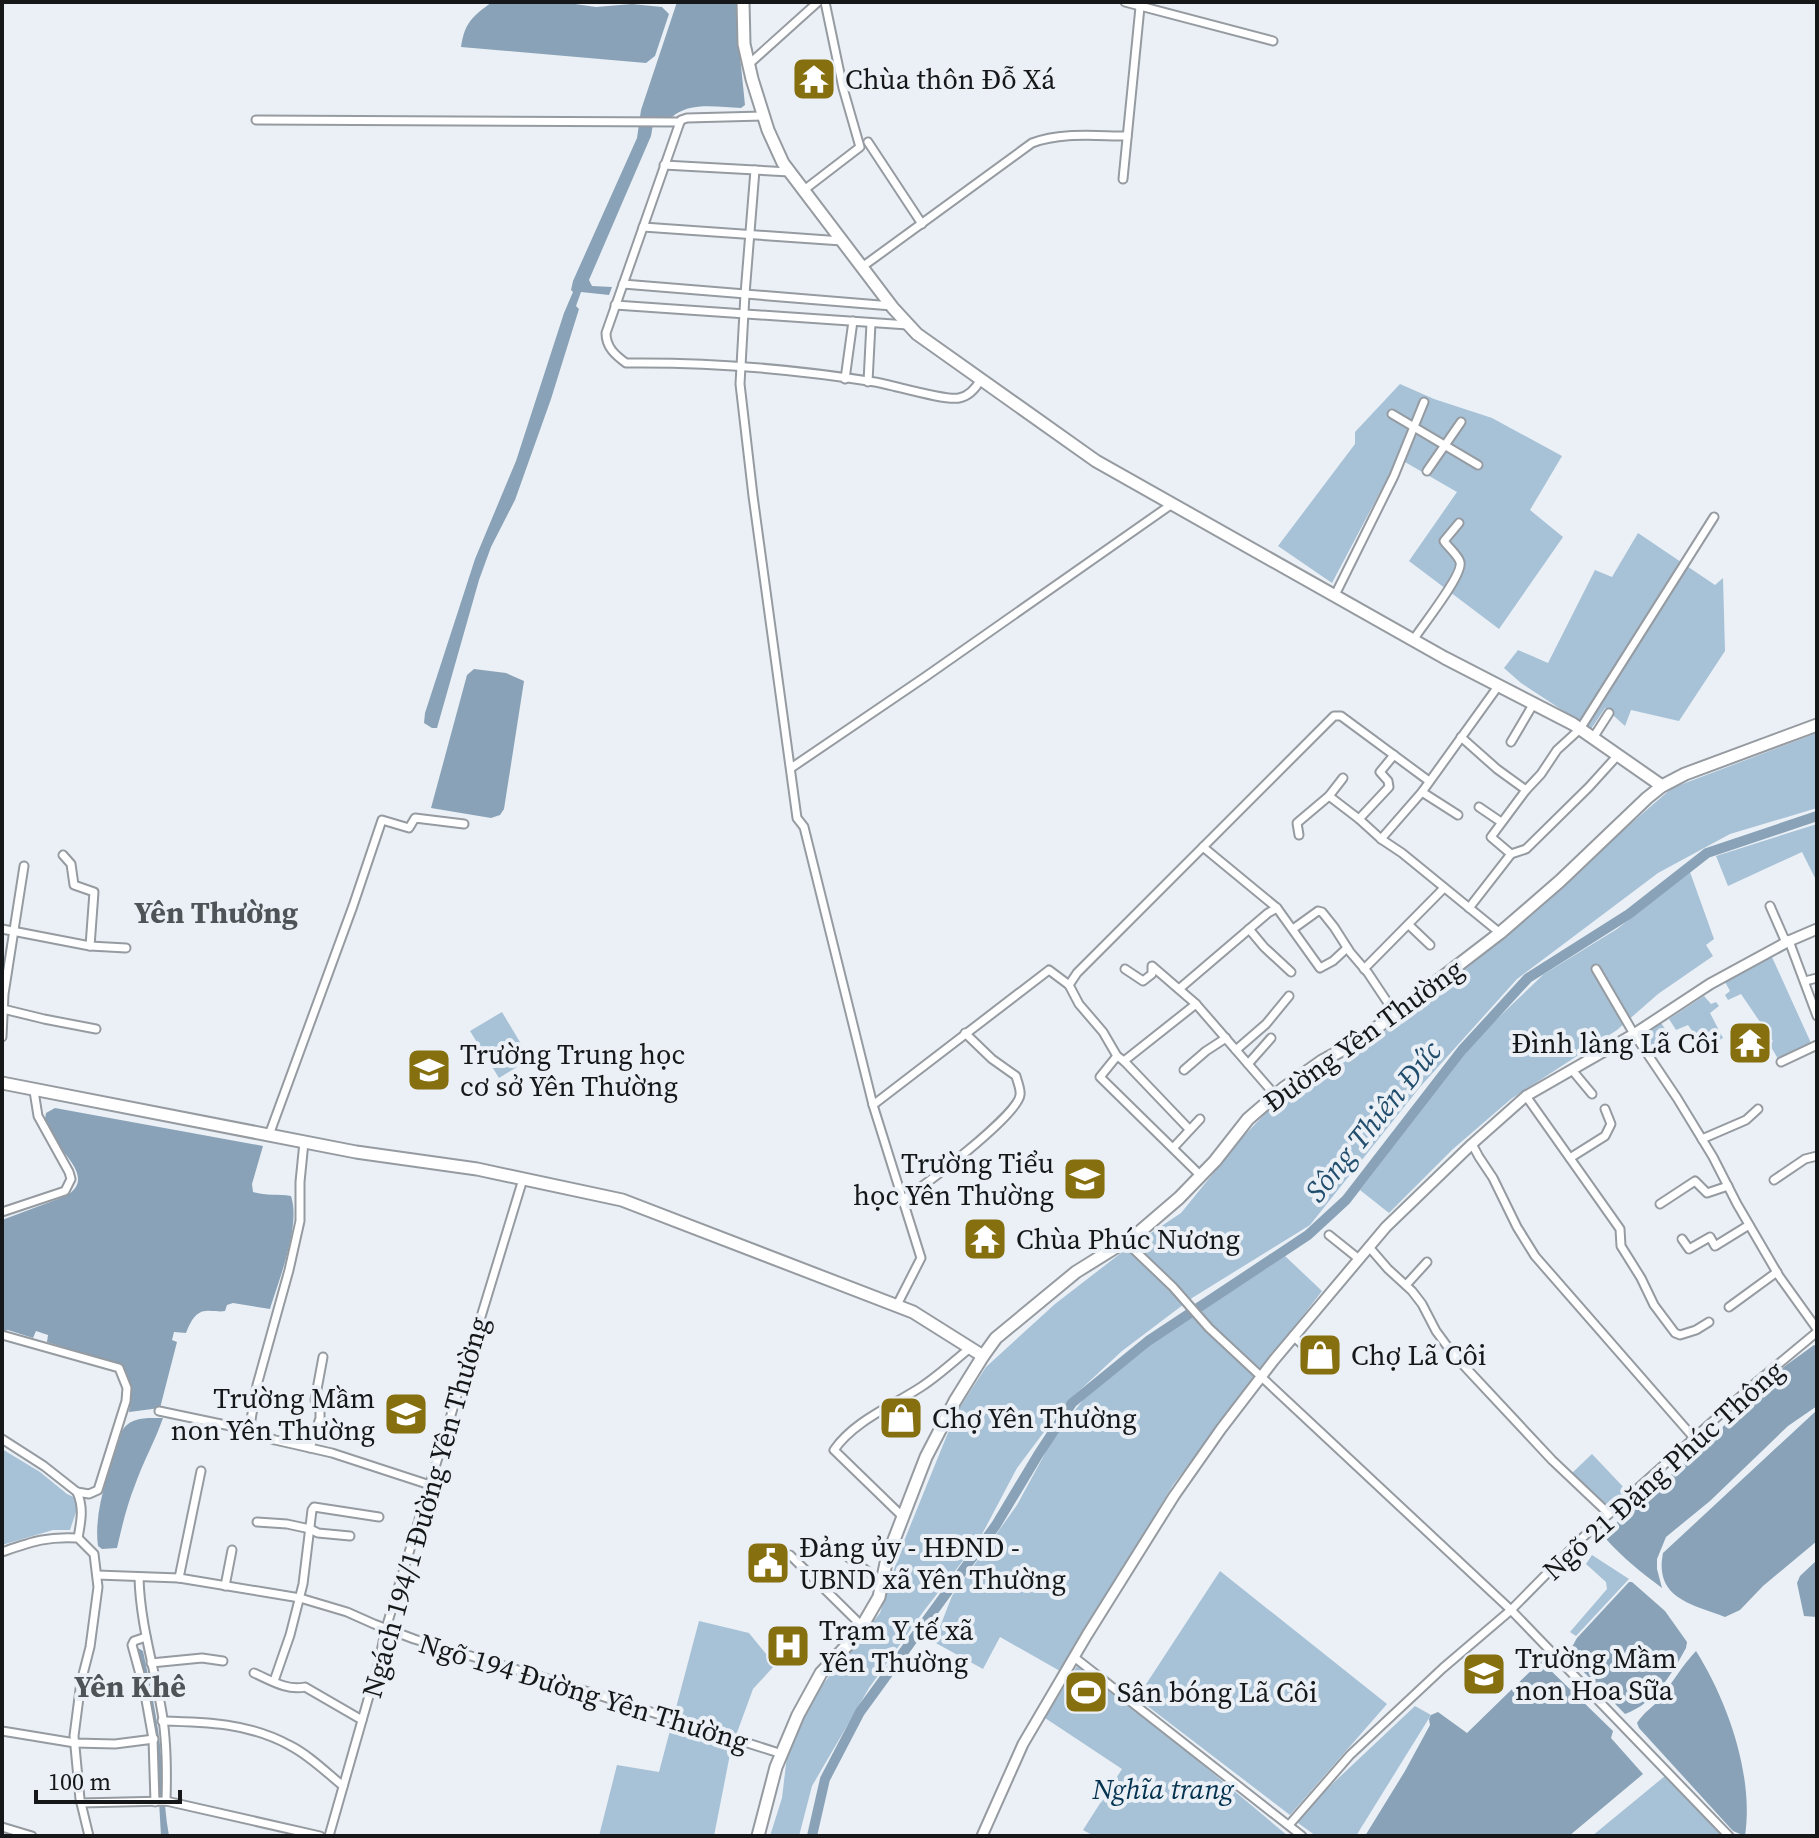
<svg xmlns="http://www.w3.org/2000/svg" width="1819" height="1838" font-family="'Source Serif 4',serif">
  <rect width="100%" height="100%" fill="#eaf0f5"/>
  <!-- green -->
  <g fill="#a7c1d7">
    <polygon points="1400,384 1434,399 1492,418 1562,456 1530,510 1563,537 1499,629 1409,561 1457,492 1398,458 1332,583 1278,546 1355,444 1355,432"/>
    <polygon points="1638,533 1715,585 1723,578 1725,651 1679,721 1631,710 1625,726 1605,708 1591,729 1521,683 1504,668 1518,650 1548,663 1595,570 1612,577"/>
    <polygon points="1817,733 1817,808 1730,834 1658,873 1517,979 1420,1087 1310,1225 1192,1298 1122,1351 1065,1404 1017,1468 979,1540 923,1612 869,1688 812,1786 799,1836 770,1836 782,1798 787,1756 815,1694 880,1613 900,1551 956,1413 986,1367 1055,1304 1121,1253 1181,1213 1242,1138 1274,1104 1363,1051 1431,990 1514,930 1606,845 1672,788"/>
    <polygon points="1817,824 1817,882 1802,852 1728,886 1716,856"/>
    <polygon points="1690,872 1714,939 1706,945 1713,956 1658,994 1617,1030 1511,1099 1453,1149 1389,1213 1360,1190 1478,1037 1544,974 1617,929"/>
    <polygon points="1772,957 1811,1043 1778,1059 1770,1045 1773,1041 1741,994 1728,1000 1725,995 1730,991 1724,980"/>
    <polygon points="1704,996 1711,1004 1716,1002 1719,1006 1710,1013 1723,1038 1705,1049 1688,1025 1676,1030 1669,1019"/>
    <polygon points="502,1012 530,1059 499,1078 470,1031"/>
    <polygon points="1660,1021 1668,1034 1661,1041 1660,1048 1651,1055 1636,1037"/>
    <polygon points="1285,1256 1322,1291 1173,1485 1060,1671 1000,1637 983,1669 934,1642 952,1596 1017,1505 1054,1437 1083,1400 1150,1343"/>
    <polygon points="2,1449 40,1472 67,1494 80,1500 70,1530 53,1530 2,1545"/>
    <polygon points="1592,1454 1628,1492 1608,1511 1571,1474"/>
    <polygon points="1592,1555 1629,1579 1576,1636 1570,1632 1607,1589 1606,1582 1586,1564"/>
    <polygon points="1220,1571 1387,1704 1290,1815 1137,1698"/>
    <polygon points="699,1621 749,1633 775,1665 753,1689 731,1749 714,1836 599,1836 617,1765 659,1772"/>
    <polygon points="1077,1666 1153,1723 1288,1836 1094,1836 1083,1830 1122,1769 1045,1718"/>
    <polygon points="1415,1706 1431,1715 1356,1836 1316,1836 1294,1820"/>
    <polygon points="1665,1776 1722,1836 1592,1836"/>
  </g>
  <!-- water -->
  <g fill="#89a2b7">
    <path d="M492 2H561L596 7 632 4 662 7 669 14 655 56 646 63 461 47C465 22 472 17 492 2Z"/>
    <path d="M677 2H737L736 17 745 105 741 108C718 107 688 101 671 118H654L651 136 589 280 592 286 612 287 609 295 581 292 576 306 579 309 551 399 515 500 491 547 479 580 437 728H432L424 723 425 713 475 559 516 461 564 313 573 292 571 290 573 281 637 138 641 110Z"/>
    <polygon points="474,669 506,673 524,681 504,809 500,815 491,818 431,808 467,675"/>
    <path d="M55 1108 263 1146 252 1184 253 1192C265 1196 278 1194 291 1196 301 1226 279 1279 270 1309L233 1303 227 1305 225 1311C220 1312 216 1311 211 1311 196 1309 191 1321 186 1333L174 1332 172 1340 177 1342 160 1408 129 1412C131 1395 133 1381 122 1366L47 1342 48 1335 36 1331 33 1338 8 1330 2 1332V1220L66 1196C93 1180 68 1159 56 1142 51 1135 48 1127 45 1119L46 1113Z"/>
    <path d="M1814 1345 1817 1346V1406L1788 1426 1710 1501 1666 1537 1657 1559V1569L1662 1588C1642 1573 1623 1558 1606 1539L1607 1531 1714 1437 1741 1406 1785 1366Z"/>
    <path d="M1817 1410V1541L1763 1586 1740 1610 1725 1617C1691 1604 1654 1598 1663 1553Z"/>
    <path d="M148 1418H163C155 1441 143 1462 135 1485 127 1505 122 1526 117 1548L102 1549 98 1546C93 1508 111 1468 122 1431 128 1421 136 1419 148 1418Z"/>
    <polygon points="1817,1560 1817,1617 1804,1616 1797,1583 1800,1576"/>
    <path d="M1629 1582H1632L1665 1611 1687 1642 1686 1648C1671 1675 1655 1703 1625 1714L1572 1660V1647L1577 1638Z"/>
    <path d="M138 1648 143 1651C150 1685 158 1720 161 1755 164 1782 164 1809 169 1836H161L156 1748 136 1650Z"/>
    <path d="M1696 1651C1728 1702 1754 1776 1745 1836L1733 1831 1639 1728 1637 1723C1643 1713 1653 1707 1660 1699 1672 1683 1682 1666 1696 1651Z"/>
    <polygon points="1541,1661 1613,1731 1611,1738 1643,1774 1569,1836 1365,1836 1405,1771 1430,1725 1429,1719 1431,1715 1438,1712 1467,1733"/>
  </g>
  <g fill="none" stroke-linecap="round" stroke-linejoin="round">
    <!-- canal -->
    <polyline stroke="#89a2b7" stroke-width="10" points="812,1836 825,1779 860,1712 996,1525 1038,1455 1072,1403 1148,1341 1308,1235 1346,1200 1462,1050 1528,978 1629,914 1707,853 1817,816"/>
    <!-- minor casing -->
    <g stroke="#959ba0" stroke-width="11">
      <g id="minor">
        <polyline points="1125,2 1273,41"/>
        <polyline points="749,64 818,2"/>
        <polyline points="256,120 680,122 681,120 687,118 763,116"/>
        <path d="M680 122 606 333C606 347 615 355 626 363 709 362 793 369 875 382 893 385 945 401 959 398 970 396 976 388 981 379"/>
        <polyline points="868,142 922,224"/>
        <polyline points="664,165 790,172"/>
        <polyline points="755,170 745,294 740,384 753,496 797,818 804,827 873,1105 921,1258 897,1305"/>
        <polyline points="1123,179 1140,7"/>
        <polyline points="804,190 860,147 843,88 825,2"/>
        <polyline points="643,227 842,241"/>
        <path d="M862 267 1032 143C1062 132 1095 136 1127 136"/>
        <polyline points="623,284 892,306"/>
        <polyline points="615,305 908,325"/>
        <polyline points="845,379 853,321"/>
        <polyline points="868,382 871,323"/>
        <polyline points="1392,414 1478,465"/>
        <polyline points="1427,471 1461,422"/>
        <polyline points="1335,595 1394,476 1424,402"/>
        <path d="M1414 639C1422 626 1464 574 1460 562 1458 555 1448 547 1444 541L1459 523"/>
        <polyline points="1461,737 1497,769 1526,790"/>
        <polyline points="1593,738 1609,713"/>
        <polyline points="1511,742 1534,703"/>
        <polyline points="791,768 925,677 1172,504"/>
        <polyline points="1422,792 1458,815"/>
        <polyline points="1329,796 1359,819 1381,839 1402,853 1500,933"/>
        <polyline points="1479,807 1501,822"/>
        <polyline points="1359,819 1389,787 1388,781 1380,772 1394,755"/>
        <polyline points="1299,835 1297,823 1329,796 1343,778"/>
        <polyline points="1381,839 1422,792 1499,685"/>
        <polyline points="1203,847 1277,908 1320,968 1333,961 1347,948"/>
        <polyline points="1511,854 1491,837 1526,790 1541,774 1557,750 1580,729 1714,517"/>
        <polyline points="63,855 71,864 74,885 94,892 90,946"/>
        <polyline points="1770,906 1784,938 1789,941 1817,1016"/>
        <polyline points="1469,908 1511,854 1526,849 1589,787 1618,755"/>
        <polyline points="1409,925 1430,945"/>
        <polyline points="2,929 90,946 126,948"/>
        <polyline points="1249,929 1264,947 1291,972"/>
        <polyline points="1293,929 1318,911 1322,912 1334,927 1350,952 1368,973 1396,1015"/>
        <polyline points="1125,969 1143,981 1152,974 1152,966 1196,1004 1275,1095"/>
        <polyline points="1364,969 1444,888"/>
        <polyline points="1596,969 1634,1034 1677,1098 1713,1157 1737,1204 1779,1276 1817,1329"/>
        <polyline points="1805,981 1817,978"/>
        <polyline points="1069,985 1077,973 1334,716 1341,716 1429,781"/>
        <polyline points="1179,989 1268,913 1277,908"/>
        <polyline points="3,1009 44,1019 96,1029"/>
        <polyline points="2,1037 4,994 24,866"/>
        <polyline points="1236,1050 1266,1024 1289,996"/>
        <polyline points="1117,1056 1100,1077 1201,1176"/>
        <polyline points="1124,1061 1196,1004"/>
        <polyline points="1781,1062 1817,1045"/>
        <polyline points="1248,1064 1271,1038"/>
        <polyline points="1184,1070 1206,1051 1226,1038"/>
        <polyline points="1572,1070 1592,1094"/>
        <polyline points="1526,1096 1620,1229 1621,1246 1641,1278 1654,1305 1675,1333 1680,1335 1696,1330 1709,1322"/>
        <polyline points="873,1105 1049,970 1069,985 1079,1004 1103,1032 1117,1056 1124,1061 1189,1129"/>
        <polyline points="269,1135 353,906 382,820 409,828 415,818 464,824"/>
        <polyline points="1702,1139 1746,1120 1758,1109"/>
        <polyline points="1472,1144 1479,1157 1493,1178 1517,1227 1535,1256 1694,1438"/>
        <polyline points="1173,1148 1200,1119"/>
        <polyline points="1570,1158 1605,1136 1611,1124 1605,1109"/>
        <polyline points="1774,1180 1805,1159 1817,1156"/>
        <path d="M902 1200C922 1188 1018 1115 1020 1095 1021 1089 1017 1081 1016 1076L992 1059 965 1033"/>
        <polyline points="1660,1204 1695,1181 1707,1193 1728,1186"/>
        <polyline points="2,1212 65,1191 71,1179 69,1172 38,1116 34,1091"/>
        <polyline points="1329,1235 1359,1259"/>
        <polyline points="1682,1239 1689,1249 1710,1237 1715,1246 1749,1225"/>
        <polyline points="1126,1242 1173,1287 1209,1328 1511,1610 1729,1836"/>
        <polyline points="1369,1247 1388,1269 1412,1291 1422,1304 1436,1331 1453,1354 1552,1460 1609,1514"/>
        <polyline points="1406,1285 1427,1262"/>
        <polyline points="1729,1307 1777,1272"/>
        <polyline points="2,1335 119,1368 127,1388 126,1401 98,1490 89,1494 77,1492 44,1466 2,1439"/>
        <polyline points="1293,1336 1328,1368"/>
        <polyline points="159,1411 240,1428 275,1440 332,1453 430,1485"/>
        <polyline points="249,1431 257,1385 289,1270 300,1221 300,1182 304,1142"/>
        <polyline points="310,1448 320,1418 320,1405 315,1400 323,1357"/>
        <path d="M77 1492C84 1508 81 1521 78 1538"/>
        <path d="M902 1516 834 1450C854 1421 892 1406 921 1387 938 1376 954 1361 970 1348"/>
        <polyline points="257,1522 287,1524 310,1529 318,1533 350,1536"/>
        <path d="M2 1552C31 1542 47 1536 78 1538L94 1554 98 1587 90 1647 81 1682 74 1736 80 1799 89 1836"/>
        <polyline points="844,1554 882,1582"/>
        <polyline points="790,1555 862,1626"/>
        <polyline points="97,1575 179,1578 300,1598 347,1612 374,1624 414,1639 548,1679 782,1754"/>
        <path d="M139 1577C140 1622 153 1663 161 1707 167 1738 167 1770 166 1801"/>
        <polyline points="179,1578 201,1471"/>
        <polyline points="225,1586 232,1550"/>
        <polyline points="146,1637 134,1641 132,1645 144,1689 153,1739 155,1802"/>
        <polyline points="1074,1657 1302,1836"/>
        <polyline points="151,1663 202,1658 223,1661"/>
        <path d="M254 1673C270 1680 287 1691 305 1687L362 1720"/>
        <polyline points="274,1681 290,1635 303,1584 312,1510 314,1507 379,1517"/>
        <path d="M162 1721C206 1722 249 1723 289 1745 309 1755 326 1772 343 1786"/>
        <polyline points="2,1731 75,1743 115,1744 154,1739"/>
        <polyline points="81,1803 166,1801 320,1836"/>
        <polyline points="1289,1825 1350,1755 1443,1668 1511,1610 1581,1539 1752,1386 1817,1332"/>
        <polyline points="2,1827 32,1836"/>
        <polyline points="329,1836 379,1661 386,1628 523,1179"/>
      </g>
    </g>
    <!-- tertiary casing -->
    <g stroke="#959ba0" stroke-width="13">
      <polyline id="tertiary" points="982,1836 1023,1744 1087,1635 1174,1496 1221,1429 1274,1360 1386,1227 1472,1144 1526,1096 1634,1034 1710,984 1789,941 1817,929"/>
    </g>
    <!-- secondary casing -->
    <g stroke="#959ba0" stroke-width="15">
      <g id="secondary">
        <polyline points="743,2 744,44 752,79 768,130 783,163 893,308 917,334 1096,461 1445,658 1573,724 1662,786"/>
        <polyline points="2,1083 356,1152 477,1169 622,1200 913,1312 983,1356"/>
        <polyline points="758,1836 776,1767 798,1715 821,1673 857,1635 879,1597 887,1558 926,1457 955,1401 983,1356 996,1338 1076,1272 1137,1234 1179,1198 1215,1161 1248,1119 1284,1088 1322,1061 1362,1039 1500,933 1560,881 1647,798 1662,786 1685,774 1817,725"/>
      </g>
    </g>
    <!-- minor -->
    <use href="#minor" stroke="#fff" stroke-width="7"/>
    <!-- tertiary -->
    <use href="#tertiary" stroke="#fff" stroke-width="9"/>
    <!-- secondary -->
    <use href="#secondary" stroke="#fff" stroke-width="11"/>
  </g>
  <!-- icons -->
  <defs>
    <g id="temple-square" transform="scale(2.3)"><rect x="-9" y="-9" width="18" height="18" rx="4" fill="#856f0e" stroke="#eaf0f5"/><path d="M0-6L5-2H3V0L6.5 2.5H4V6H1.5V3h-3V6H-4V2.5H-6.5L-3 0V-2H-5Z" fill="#fff"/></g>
    <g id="school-square" transform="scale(2.3)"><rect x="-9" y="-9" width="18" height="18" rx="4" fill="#856f0e" stroke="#eaf0f5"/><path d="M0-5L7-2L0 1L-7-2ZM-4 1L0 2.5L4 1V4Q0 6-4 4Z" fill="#fff"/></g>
    <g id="shop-square" transform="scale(2.3)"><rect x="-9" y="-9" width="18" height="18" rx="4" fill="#856f0e" stroke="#eaf0f5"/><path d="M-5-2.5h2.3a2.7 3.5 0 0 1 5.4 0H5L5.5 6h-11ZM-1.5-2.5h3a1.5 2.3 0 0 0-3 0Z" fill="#fff"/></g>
    <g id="civic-square" transform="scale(2.3)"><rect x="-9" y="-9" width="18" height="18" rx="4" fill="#856f0e" stroke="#eaf0f5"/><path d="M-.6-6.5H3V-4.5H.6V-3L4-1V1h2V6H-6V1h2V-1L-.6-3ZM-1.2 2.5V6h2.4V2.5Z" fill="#fff"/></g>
    <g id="hospital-square" transform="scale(2.3)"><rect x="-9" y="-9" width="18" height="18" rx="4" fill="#856f0e" stroke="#eaf0f5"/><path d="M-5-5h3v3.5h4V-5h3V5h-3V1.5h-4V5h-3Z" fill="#fff"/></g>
    <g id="stadium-square" transform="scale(2.3)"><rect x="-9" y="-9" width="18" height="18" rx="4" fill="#856f0e" stroke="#eaf0f5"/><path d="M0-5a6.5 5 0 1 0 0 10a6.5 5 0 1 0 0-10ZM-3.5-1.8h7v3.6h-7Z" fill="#fff"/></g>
  </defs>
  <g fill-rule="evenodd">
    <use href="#temple-square" x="814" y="79"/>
    <use href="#temple-square" x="1750" y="1043"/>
    <use href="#school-square" x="429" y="1070"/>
    <use href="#school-square" x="1085" y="1179"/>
    <use href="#temple-square" x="985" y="1239"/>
    <use href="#shop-square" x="1320" y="1355"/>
    <use href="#school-square" x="406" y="1414"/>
    <use href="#shop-square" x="901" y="1418"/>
    <use href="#civic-square" x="768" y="1563"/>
    <use href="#hospital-square" x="788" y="1646"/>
    <use href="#school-square" x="1484" y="1674"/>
    <use href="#stadium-square" x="1086" y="1692"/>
  </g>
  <g text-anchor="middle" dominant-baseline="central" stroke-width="8" stroke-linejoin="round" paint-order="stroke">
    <!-- poi labels -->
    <g font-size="28" fill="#151719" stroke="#eaf0f5" text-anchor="start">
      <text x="845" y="79">Chùa thôn Đỗ Xá</text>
      <text x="1719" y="1043" text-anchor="end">Đình làng Lã Côi</text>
      <text x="460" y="1054">Trường Trung học<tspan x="460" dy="32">cơ sở Yên Thường</tspan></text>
      <text x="1054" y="1163" text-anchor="end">Trường Tiểu<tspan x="1054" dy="32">học Yên Thường</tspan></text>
      <text x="1016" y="1239">Chùa Phúc Nương</text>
      <text x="1351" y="1355">Chợ Lã Côi</text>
      <text x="375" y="1398" text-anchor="end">Trường Mầm<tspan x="375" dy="32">non Yên Thường</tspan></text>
      <text x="932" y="1418">Chợ Yên Thường</text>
      <text x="799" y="1547">Đảng ủy - HĐND -<tspan x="799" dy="32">UBND xã Yên Thường</tspan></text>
      <text x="819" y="1630">Trạm Y tế xã<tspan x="819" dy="32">Yên Thường</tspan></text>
      <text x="1515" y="1658">Trường Mầm<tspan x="1515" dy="32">non Hoa Sữa</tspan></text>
      <text x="1117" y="1692">Sân bóng Lã Côi</text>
    </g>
    <!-- street labels -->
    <g font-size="28" fill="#151719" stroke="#eaf0f5">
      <text transform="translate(1363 1035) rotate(-36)">Đường Yên Thường</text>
      <text transform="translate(1663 1470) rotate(-42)">Ngõ 21 Đặng Phúc Thông</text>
      <text transform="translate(425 1507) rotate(-74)">Ngách 194/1 Đường Yên Thường</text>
      <text transform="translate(584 1692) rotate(17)">Ngõ 194 Đường Yên Thường</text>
    </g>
    <!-- park labels -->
    <g font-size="28" font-style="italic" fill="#043251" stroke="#eaf0f5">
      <text x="1163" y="1789">Nghĩa trang</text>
    </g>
    <!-- neighbourhood labels -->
    <g font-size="30" font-weight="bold" fill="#4e5357" stroke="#eaf0f5">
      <text x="216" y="912">Yên Thường</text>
      <text x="130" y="1686">Yên Khê</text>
    </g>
    <!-- water labels -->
    <g font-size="30" font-style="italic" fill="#224d6d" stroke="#eaf0f5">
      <text transform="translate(1373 1121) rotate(-51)">Sông Thiên Đức</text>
    </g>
  </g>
  <!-- border -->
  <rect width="1819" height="1838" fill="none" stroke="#151719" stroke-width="8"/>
  <!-- scale -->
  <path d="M36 1790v12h144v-12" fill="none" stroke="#151719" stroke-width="4"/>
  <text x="48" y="1790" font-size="24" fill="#151719" stroke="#eaf0f5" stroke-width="6" paint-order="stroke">100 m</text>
</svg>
